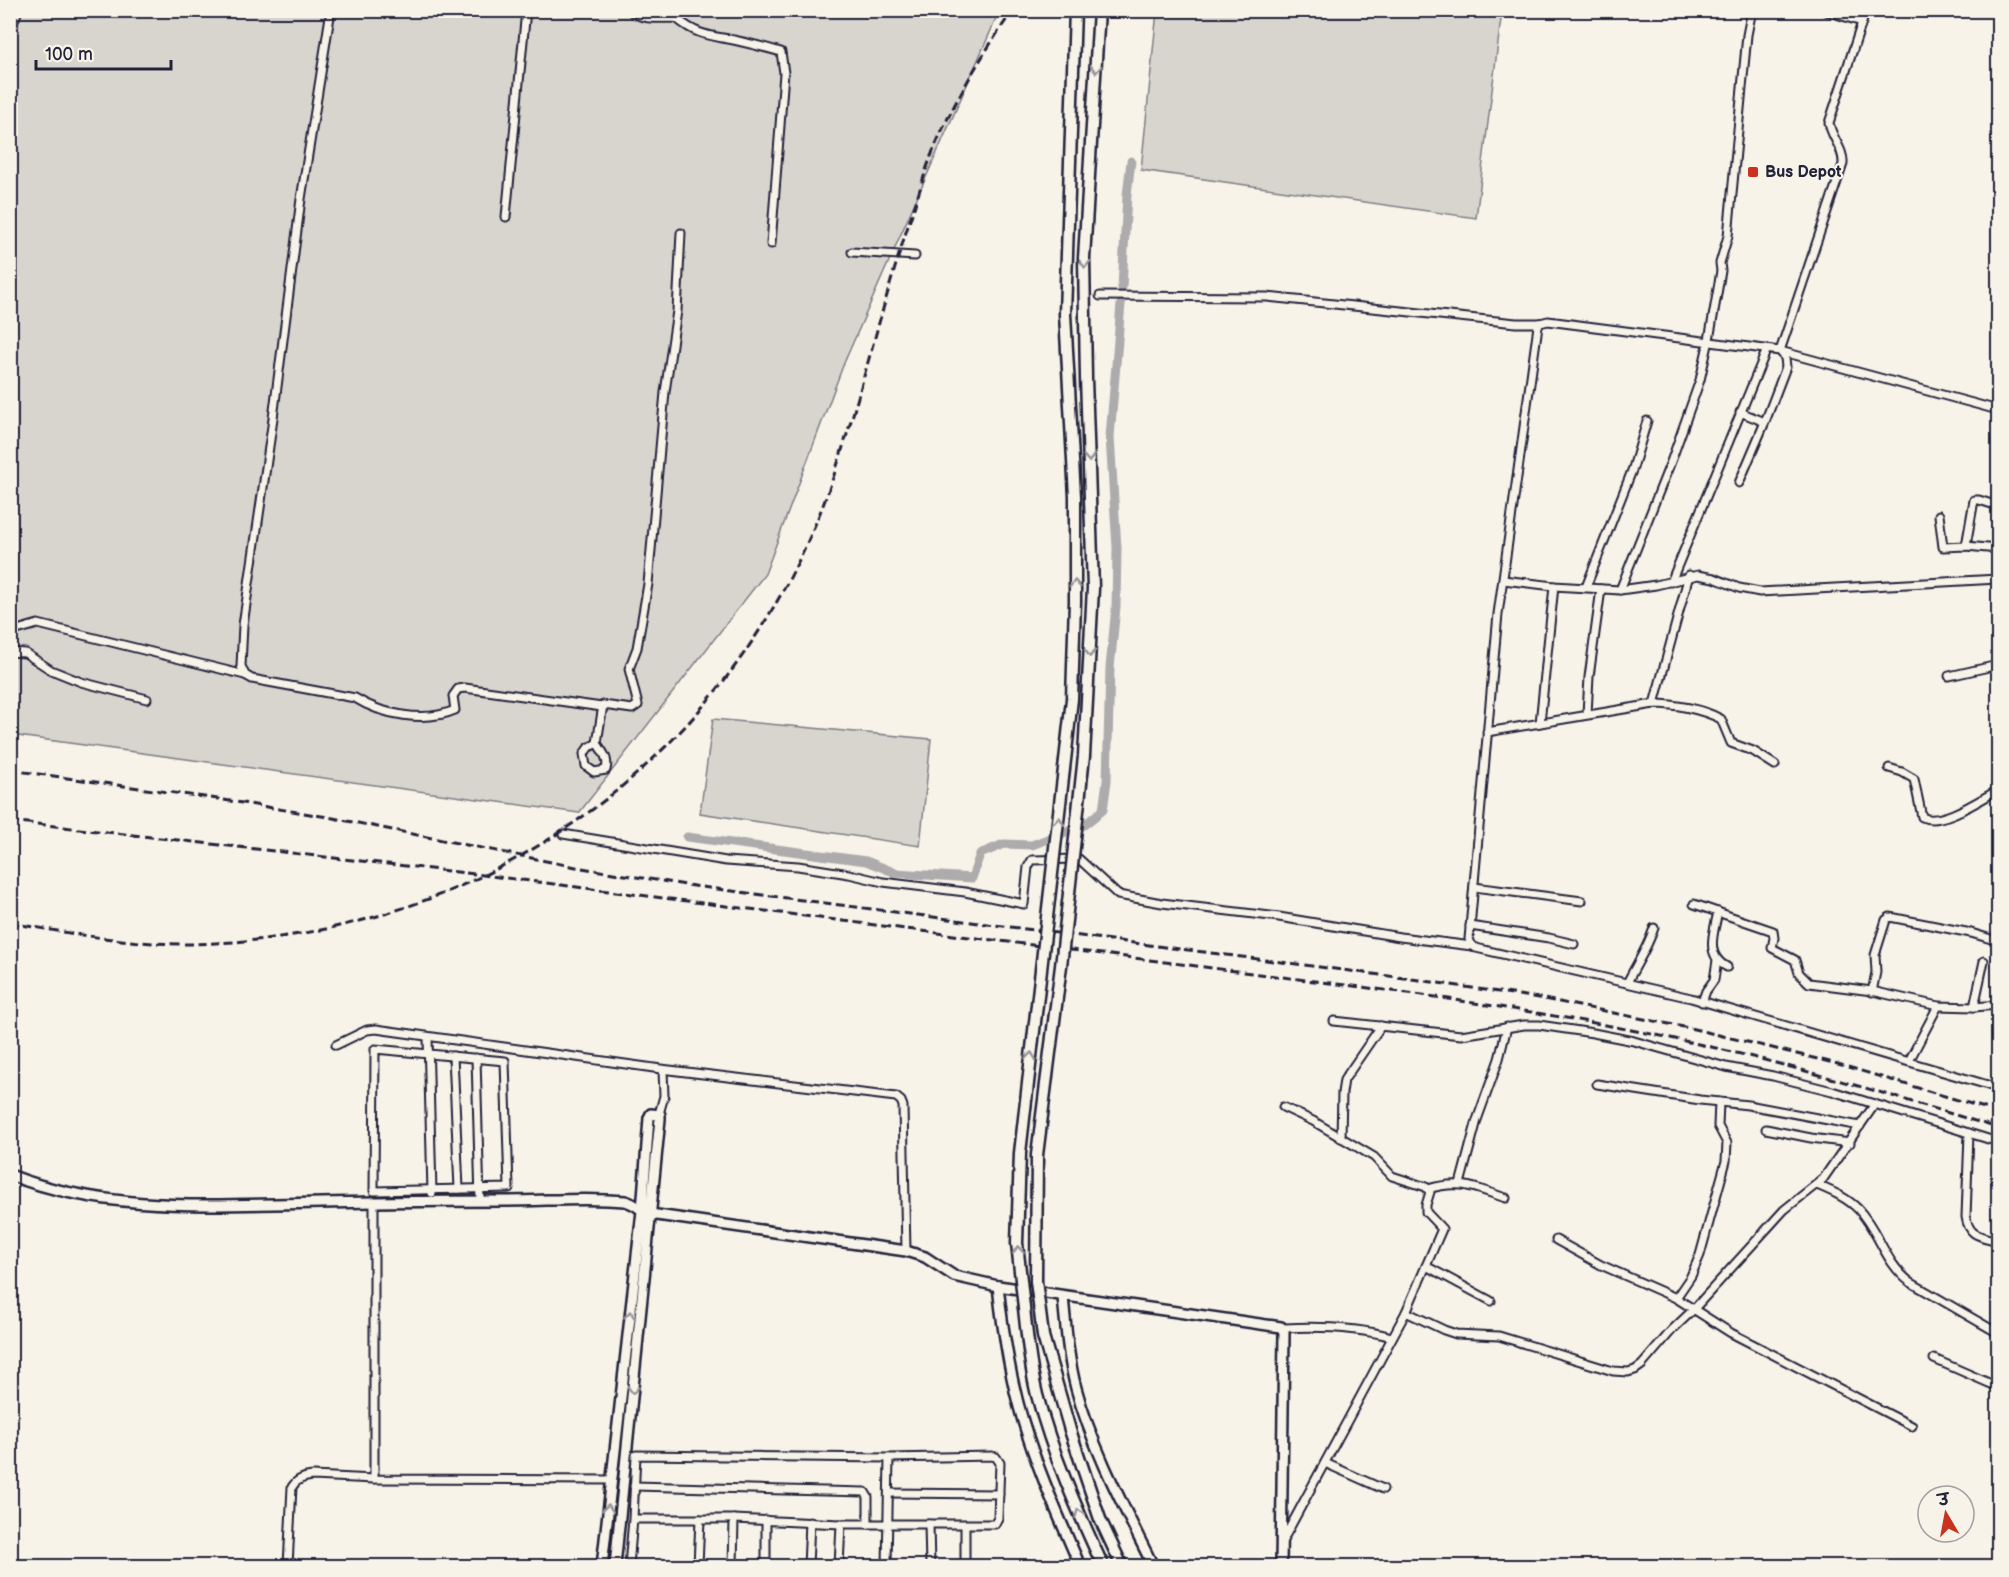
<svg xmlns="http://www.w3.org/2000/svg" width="2009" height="1577" font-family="'Balsamiq Sans','Playpen Sans Deva',sans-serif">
  <rect width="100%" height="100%" fill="#f7f3e8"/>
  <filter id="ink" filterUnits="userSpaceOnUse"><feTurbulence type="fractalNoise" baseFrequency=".0167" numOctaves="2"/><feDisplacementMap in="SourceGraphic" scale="12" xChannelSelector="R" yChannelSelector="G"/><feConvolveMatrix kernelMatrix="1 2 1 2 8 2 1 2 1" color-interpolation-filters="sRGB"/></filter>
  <g filter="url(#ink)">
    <!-- green -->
    <g fill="#d8d5cf" stroke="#7d7c85" stroke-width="1.5">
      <polygon points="11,11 1004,11 996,19 844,363 765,574 579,813 11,735"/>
      <polygon points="1157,11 1502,11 1476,218 1141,170"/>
      <polygon points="713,719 931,739 920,846 700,813"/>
    </g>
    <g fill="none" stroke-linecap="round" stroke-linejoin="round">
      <!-- canal -->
      <g stroke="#aeabad" stroke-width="9">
        <polyline points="1122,288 1127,195 1131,161"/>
        <polyline points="687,837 866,861 896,873 972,878 980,854 1004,844 1032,845 1084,825 1103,810 1107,781 1110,668 1116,607 1117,548 1110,437 1121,304"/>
      </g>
      <!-- minor casing -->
      <g stroke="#22223b" stroke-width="11">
        <g id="minor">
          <path d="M331 10 301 199 272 426 243 625 241 666 245 675 252 679 355 698C382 715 425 723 455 710L453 696 458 689 465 688 602 707"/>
          <path d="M630 10C641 21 662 18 676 18 699 37 710 35 738 41 752 44 767 48 781 52L784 73 771 244"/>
          <polyline points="1823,10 1862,22"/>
          <path d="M1866 10 1829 123C1832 139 1844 149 1843 164L1780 351 1548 321 1540 323 1538 326 1498 614 1469 939 1472 946 1476 948 1691 998 1998 1088"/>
          <polyline points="10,32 18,10"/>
          <polyline points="506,217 526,10"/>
          <polyline points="852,252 915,256"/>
          <polyline points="1100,296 1267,297 1516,323 1540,323"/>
          <polyline points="1780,351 1998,410"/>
          <polyline points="1740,412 1765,422"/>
          <polyline points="1739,483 1765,422 1786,367 1785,358 1780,351"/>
          <polyline points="1939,515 1943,547 1966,546 1998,549"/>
          <polyline points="1966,546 1974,500 1979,500 1998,506"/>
          <polyline points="1503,580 1554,586 1620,590 1656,585 1698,575 1714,578 1739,588 1760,592 1998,579"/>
          <polyline points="1671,582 1767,349"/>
          <polyline points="1586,587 1633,468 1647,421"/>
          <polyline points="1620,590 1672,459 1700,380 1709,340 1721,271 1720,263 1728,236 1747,35 1752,10"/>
          <polyline points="10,632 38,624 245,675"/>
          <polyline points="10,652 25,653 51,670 81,682 147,699"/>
          <polyline points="1949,676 1998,665"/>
          <polyline points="1654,704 1689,575"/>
          <polyline points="1587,714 1589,677 1601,589"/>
          <polyline points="1540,723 1554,586"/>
          <path d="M1487 732 1654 704C1675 704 1702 709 1721 719L1731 743 1753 751 1775 765"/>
          <path d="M597 743 588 748 584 754 586 766 594 772 606 770C609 758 603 753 597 743L603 705 632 709 638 705 629 669 637 648 648 584 665 392 677 311 681 233"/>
          <path d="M1889 768 1902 772 1914 779 1922 817C1941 827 1981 799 1998 790"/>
          <polyline points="563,834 726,861 798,866 849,874 883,882 965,892 1024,904 1028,867 1032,860 1079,859 1118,895 1162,903 1279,917 1400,937 1472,946"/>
          <polyline points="1474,887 1582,901"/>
          <polyline points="1694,904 1773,931 1774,938 1772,948 1795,960 1799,973 1809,983 1872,991 1938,1006 1974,1007 1998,1005"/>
          <path d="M1718 912C1714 932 1704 955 1727 967"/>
          <polyline points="1470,926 1549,938 1574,944"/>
          <path d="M1627 983C1637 963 1647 949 1654 928"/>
          <polyline points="1872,992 1876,972 1875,955 1886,920 1890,917 1971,933 1998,941"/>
          <polyline points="1702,1002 1706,991 1714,980 1717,960"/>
          <polyline points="1974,1007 1984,961"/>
          <polyline points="1334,1021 1461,1035 1524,1025 1539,1025 1593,1033 1634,1041 1726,1067 1773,1076 1832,1091 1998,1142"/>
          <polyline points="428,1037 432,1193"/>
          <polyline points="336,1045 367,1030 376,1029 661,1069 896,1097 901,1101 903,1106 906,1251"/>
          <polygon points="375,1049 505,1061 509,1188 374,1191"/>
          <polyline points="453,1056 459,1189"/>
          <polyline points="476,1058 480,1201"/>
          <polyline points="1909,1061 1938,1006"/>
          <polyline points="1597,1084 1700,1100 1748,1105 1860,1126"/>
          <polyline points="659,1114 664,1096 663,1070"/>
          <polyline points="1766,1129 1811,1138 1850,1143"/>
          <path d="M1969 1133 1966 1217C1969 1237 1981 1236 1998 1241"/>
          <polyline points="1341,1138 1342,1093 1344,1080 1381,1026"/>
          <polyline points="1460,1184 1477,1120 1499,1059 1507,1027"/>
          <path d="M1817 1185C1831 1191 1846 1197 1858 1209 1879 1231 1884 1262 1910 1282L1998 1333"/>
          <path d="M1428 1189C1461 1179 1475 1188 1506 1198"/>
          <polyline points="374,1201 374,1479"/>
          <polyline points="1556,1240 1601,1265 1676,1298 1731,1333 1912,1426"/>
          <polyline points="1426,1266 1491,1301"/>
          <polyline points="1676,1298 1691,1276 1700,1255 1726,1161 1727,1143 1718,1126 1719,1102"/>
          <polyline points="1406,1312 1444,1330 1456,1334 1499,1336 1613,1371 1628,1372 1635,1370 1642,1365 1672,1330 1693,1310 1784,1210 1823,1179 1875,1104"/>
          <path d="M1284 1328C1321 1326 1356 1327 1392 1337"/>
          <polyline points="1934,1359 1998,1387"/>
          <polyline points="1325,1463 1383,1489"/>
          <polyline points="634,1486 865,1492 868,1497 868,1524"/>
          <polyline points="889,1493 999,1494"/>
          <polyline points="929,1524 930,1566"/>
          <polyline points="1282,1542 1406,1312 1442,1229 1426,1212 1426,1205 1430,1192 1426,1187 1392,1176 1374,1157 1313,1121 1283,1107"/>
          <path d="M288 1566 292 1487C297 1479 304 1477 313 1476L374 1479 611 1480"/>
          <polyline points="629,1566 633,1519 734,1519 841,1524 995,1524 998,1518 1000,1463 996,1457 992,1456 889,1458 636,1455 633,1519"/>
          <polyline points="698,1566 700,1519"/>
          <polyline points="733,1566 734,1519"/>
          <polyline points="766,1566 766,1520"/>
          <polyline points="808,1566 810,1522"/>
          <polyline points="839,1566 841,1524"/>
          <polyline points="887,1566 889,1458"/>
          <polyline points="965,1566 965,1525"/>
        </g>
      </g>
      <!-- tertiary casing -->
      <g stroke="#22223b" stroke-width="14">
        <g id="tertiary">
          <path d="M10 1175C94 1208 186 1206 275 1204 353 1202 430 1201 507 1201 546 1201 587 1197 625 1201 635 1203 641 1211 650 1214L906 1251 925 1257 954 1276 998 1286 1281 1327 1284 1332 1281 1566"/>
          <path d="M998 1286C1003 1332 1010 1378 1023 1421 1038 1471 1060 1519 1080 1566"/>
          <path d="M1063 1297C1066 1327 1068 1358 1076 1388 1092 1448 1126 1511 1153 1566"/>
          <polyline points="602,1566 642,1211 649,1118 651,1114 660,1115 660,1119 615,1566"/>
        </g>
      </g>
      <!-- secondary casing -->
      <g stroke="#22223b" stroke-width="15">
        <path id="secondary" d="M1024 1308C1027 1337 1030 1367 1037 1395 1052 1453 1078 1512 1103 1566"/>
      </g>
      <!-- minor -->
      <use href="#minor" stroke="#f7f3e8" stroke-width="7"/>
      <!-- tertiary -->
      <use href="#tertiary" stroke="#f7f3e8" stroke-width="9"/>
      <!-- secondary -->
      <use href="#secondary" stroke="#f7f3e8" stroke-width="10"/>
      <!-- rail -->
      <g stroke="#22223b" stroke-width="3" stroke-dasharray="9 4.5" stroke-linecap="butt">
        <polyline points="10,770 218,799 328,817 576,867 686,885 1412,979 1539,998 1694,1029 1838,1064 1998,1112"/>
        <path d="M10 821 475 874 1416 994C1507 1008 1599 1022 1689 1042 1794 1065 1896 1097 1998 1128"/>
        <path d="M10 923C68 933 128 944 186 944 485 941 738 757 834 475 864 385 885 292 916 202 922 183 928 162 936 144 956 97 984 52 1013 10"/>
      </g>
      <!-- secondary-bridge casing -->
      <g stroke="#22223b" stroke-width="15" stroke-linecap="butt">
        <g id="secondary-bridge">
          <polyline points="1099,10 1084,258 1086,378 1093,588 1084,756 1061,966 1037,1155 1036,1281 1043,1336 1070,1430 1100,1519 1122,1566"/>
          <polyline points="1024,1308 1017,1243 1020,1153 1072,699 1075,601 1075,497 1065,314 1075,10"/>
        </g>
      </g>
      <!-- secondary-bridge -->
      <use href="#secondary-bridge" stroke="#f7f3e8" stroke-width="10"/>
    </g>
    <!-- one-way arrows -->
    <defs><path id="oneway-chevron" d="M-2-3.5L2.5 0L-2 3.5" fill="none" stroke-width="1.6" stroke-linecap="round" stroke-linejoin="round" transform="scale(1.5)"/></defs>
    <g stroke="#97959a">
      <use href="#oneway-chevron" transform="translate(1096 69) rotate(93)"/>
      <use href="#oneway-chevron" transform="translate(1085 264) rotate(90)"/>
      <use href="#oneway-chevron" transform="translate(1089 458) rotate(88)"/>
      <use href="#oneway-chevron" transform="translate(1075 584) rotate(-91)"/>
      <use href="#oneway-chevron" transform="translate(1090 653) rotate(93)"/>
      <use href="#oneway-chevron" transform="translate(1059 821) rotate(-83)"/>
      <use href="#oneway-chevron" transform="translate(1031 1056) rotate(-84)"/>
      <use href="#oneway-chevron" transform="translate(1018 1250) rotate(-95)"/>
      <use href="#oneway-chevron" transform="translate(630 1315) rotate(-84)"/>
      <use href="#oneway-chevron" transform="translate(633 1390) rotate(95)"/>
      <use href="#oneway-chevron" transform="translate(608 1508) rotate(-84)"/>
      <use href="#oneway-chevron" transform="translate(1079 1513) rotate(-112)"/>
    </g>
  </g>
  <!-- markers -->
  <rect fill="#c8321e" stroke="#f7f3e8" stroke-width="2" x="1747" y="166" width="12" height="12" rx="3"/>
  <g text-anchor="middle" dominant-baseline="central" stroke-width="4.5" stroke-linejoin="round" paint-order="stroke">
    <!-- poi labels -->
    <g font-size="16" font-weight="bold" fill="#22223b" stroke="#f7f3e8" text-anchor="start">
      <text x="1765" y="172">Bus Depot</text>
    </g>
  </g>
  <!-- margin -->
  <rect width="2009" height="1577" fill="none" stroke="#f7f3e8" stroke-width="36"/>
  <rect x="18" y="18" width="1973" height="1541" fill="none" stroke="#22223b" stroke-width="2" filter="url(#ink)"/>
  <!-- north arrow -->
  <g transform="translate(1946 1514) rotate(350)"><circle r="28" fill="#f7f3e8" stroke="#a29fa3" stroke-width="1.5"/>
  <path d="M0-4.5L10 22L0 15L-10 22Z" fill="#c8321e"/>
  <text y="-9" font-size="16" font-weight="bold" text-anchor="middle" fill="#22223b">उ</text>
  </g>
  <!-- scale -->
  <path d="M36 60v9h135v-9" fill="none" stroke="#22223b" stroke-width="3"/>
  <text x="45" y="60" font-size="18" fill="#22223b" stroke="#f7f3e8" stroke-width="4.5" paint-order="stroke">100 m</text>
</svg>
